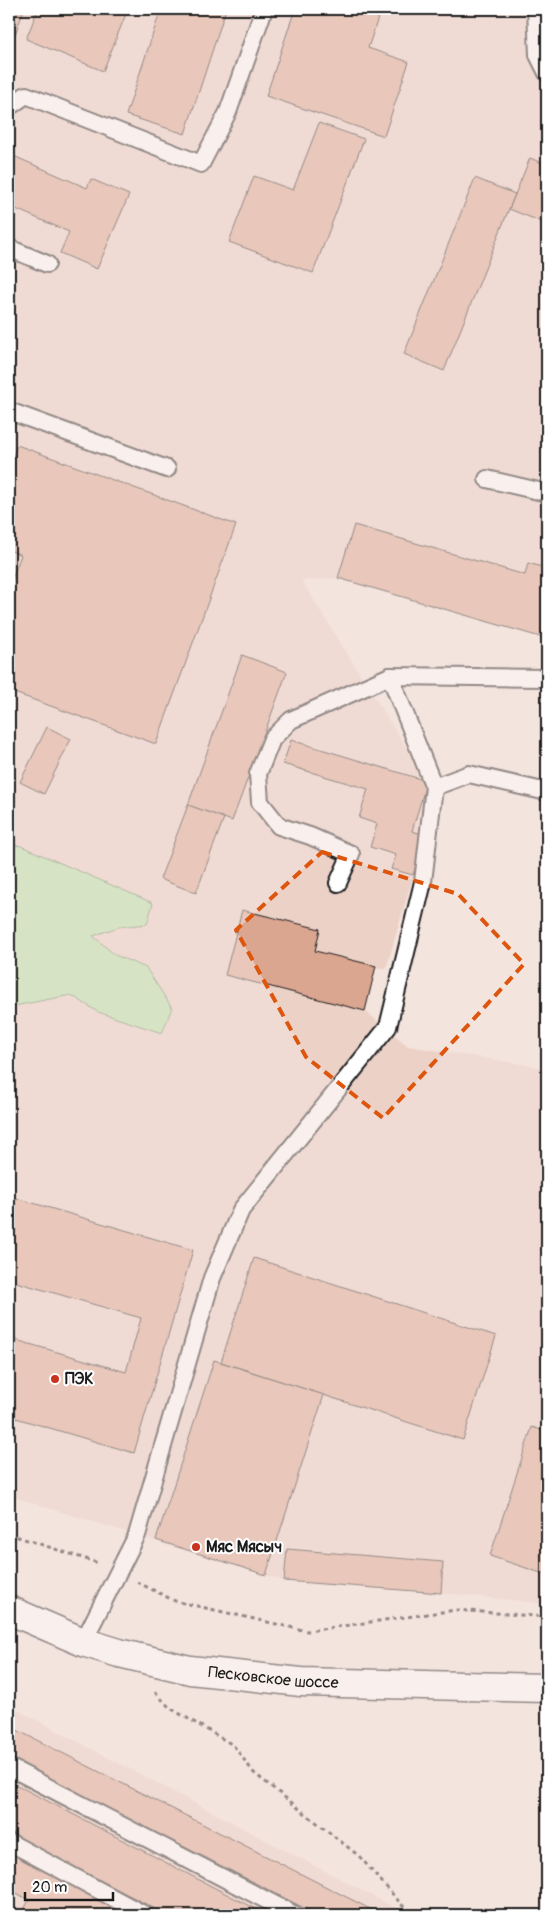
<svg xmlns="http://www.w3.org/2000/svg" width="556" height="1924" font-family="Pangolin,sans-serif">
  <rect width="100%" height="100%" fill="#f4e4de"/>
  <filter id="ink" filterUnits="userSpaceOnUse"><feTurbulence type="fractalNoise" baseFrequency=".02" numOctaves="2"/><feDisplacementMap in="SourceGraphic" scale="10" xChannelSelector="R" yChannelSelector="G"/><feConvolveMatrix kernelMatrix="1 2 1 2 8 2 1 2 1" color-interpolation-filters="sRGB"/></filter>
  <g filter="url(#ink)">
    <!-- built -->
    <g fill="#ecd1c7">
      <polygon points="9,9 547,9 547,639 338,578 302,581 427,781 425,835 386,969 376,967 365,1011 408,1046 547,1068 547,1604 441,1593 284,1581 9,1496"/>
      <polygon points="9,1705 67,1736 409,1915 9,1915"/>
    </g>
    <!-- green -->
    <polygon fill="#b1e5a6" stroke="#668061" points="9,844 21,846 153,903 147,924 118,927 93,936 115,955 146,968 172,1008 162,1033 98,1012 71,995 9,1007"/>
    <!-- building -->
    <g fill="#dba690" stroke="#1c1c1c">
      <polygon points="9,9 24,9 10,49 9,48"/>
      <polygon points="38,9 128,9 103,71 26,39"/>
      <polygon points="161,9 226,9 185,134 126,115"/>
      <polygon points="295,9 381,9 368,48 409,62 384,136 266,96"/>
      <polygon points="319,123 364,139 313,273 229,242 254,176 293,190"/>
      <polygon points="9,154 87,188 91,179 129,195 97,269 60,253 69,232 9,206"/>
      <polygon points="530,158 547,165 547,224 509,209"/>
      <polygon points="475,178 515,194 444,371 404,354"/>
      <polygon points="17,445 236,525 156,744 9,691 9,587 21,555 9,550 9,467"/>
      <polygon points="354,525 525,575 528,563 546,568 543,580 547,581 547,639 338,578"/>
      <polygon points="242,655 287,672 232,821 188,805"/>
      <polygon points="47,727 71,739 44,794 20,782"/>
      <polygon points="291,740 427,781 412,831 425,835 413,875 391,869 396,855 370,847 377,824 359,818 368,789 283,764"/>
      <polygon points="188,805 224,818 196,893 160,879"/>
      <polygon points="242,910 320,929 315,951 376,966 365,1011 225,975"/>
      <polygon points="9,1196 193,1250 134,1453 9,1416 9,1338 126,1372 141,1318 9,1280"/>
      <polygon points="254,1258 496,1336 463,1440 221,1362"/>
      <polygon points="214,1360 324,1395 266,1575 156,1540"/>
      <polygon points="532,1427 547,1432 547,1575 490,1556"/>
      <polygon points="287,1549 443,1562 441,1593 284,1581"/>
      <polygon points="9,1726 382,1915 318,1915 9,1758"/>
      <polygon points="9,1781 267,1915 167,1915 9,1833"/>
      <polygon points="9,1852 117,1909 114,1915 21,1915 29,1900 9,1889"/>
    </g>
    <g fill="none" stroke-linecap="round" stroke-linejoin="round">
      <!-- service casing -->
      <g stroke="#1c1c1c" stroke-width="20">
        <g id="service">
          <polyline points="536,9 538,55 547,73"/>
          <polyline points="9,107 26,95 201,164 228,112 264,9"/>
          <polyline points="9,248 47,264"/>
          <polyline points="9,411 167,469"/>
          <polyline points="487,479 547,493"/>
          <polyline points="434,787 469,774 547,792"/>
          <polyline points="338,883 351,854 310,836 279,826 260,802 258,774 272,739 291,720 390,676 547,678"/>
          <polyline points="83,1642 137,1535 212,1278 241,1210 388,1027 423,882 434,787 390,676"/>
          <polyline points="9,1767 295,1915"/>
          <polyline points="9,1842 145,1915"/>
        </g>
      </g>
      <!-- tertiary casing -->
      <g stroke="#1c1c1c" stroke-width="31">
        <g id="tertiary">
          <path id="s1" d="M9 1610 83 1642 119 1653 190 1670 301 1682 547 1688"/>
        </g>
      </g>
      <!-- path -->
      <g stroke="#1c1c1c" stroke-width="3" stroke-dasharray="4 4" stroke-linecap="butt">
        <polyline points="9,1534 98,1563"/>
        <polyline points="137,1582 175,1601 307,1631 456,1610 547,1617"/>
        <polyline points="155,1692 170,1708 233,1745 254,1773 359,1856 411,1915"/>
      </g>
      <!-- service -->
      <use href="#service" stroke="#fff" stroke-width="16"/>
      <!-- tertiary -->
      <use href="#tertiary" stroke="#fff" stroke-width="28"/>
    </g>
  </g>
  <!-- marked area -->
  <path d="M0 0H556V1924H0ZM322 852 458 894 524 964 383 1118 306 1057 236 930Z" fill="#f4e4de" fill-opacity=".55" fill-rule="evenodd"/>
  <path fill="none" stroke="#de560d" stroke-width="4" stroke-dasharray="10 6" stroke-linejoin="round" d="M322 852 458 894 524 964 383 1118 306 1057 236 930Z"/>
  <!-- markers -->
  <g fill="#c8321e" stroke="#fff" stroke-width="2">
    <circle cx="55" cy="1379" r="5"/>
    <circle cx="196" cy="1547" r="5"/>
  </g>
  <g text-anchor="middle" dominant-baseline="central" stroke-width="4" stroke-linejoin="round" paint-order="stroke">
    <!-- poi labels -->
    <g font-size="16" font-weight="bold" fill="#1c1c1c" stroke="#fff" text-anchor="start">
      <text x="65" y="1379">ПЭК</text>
      <text x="206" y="1547">Мяс Мясыч</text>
    </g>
    <!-- street labels -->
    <g font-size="16" fill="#1c1c1c" stroke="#fff">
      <text stroke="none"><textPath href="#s1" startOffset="275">Песковское шоссе</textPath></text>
    </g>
  </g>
  <!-- margin -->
  <rect width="556" height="1924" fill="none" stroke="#fff" stroke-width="30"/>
  <rect x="15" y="15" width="526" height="1894" fill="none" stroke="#1c1c1c" stroke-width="2" filter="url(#ink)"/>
  <!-- scale -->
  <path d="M25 1892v8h88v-8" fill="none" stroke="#1c1c1c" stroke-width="2.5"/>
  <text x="32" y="1892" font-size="15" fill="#1c1c1c" stroke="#ffffff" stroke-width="4" paint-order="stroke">20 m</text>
</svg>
